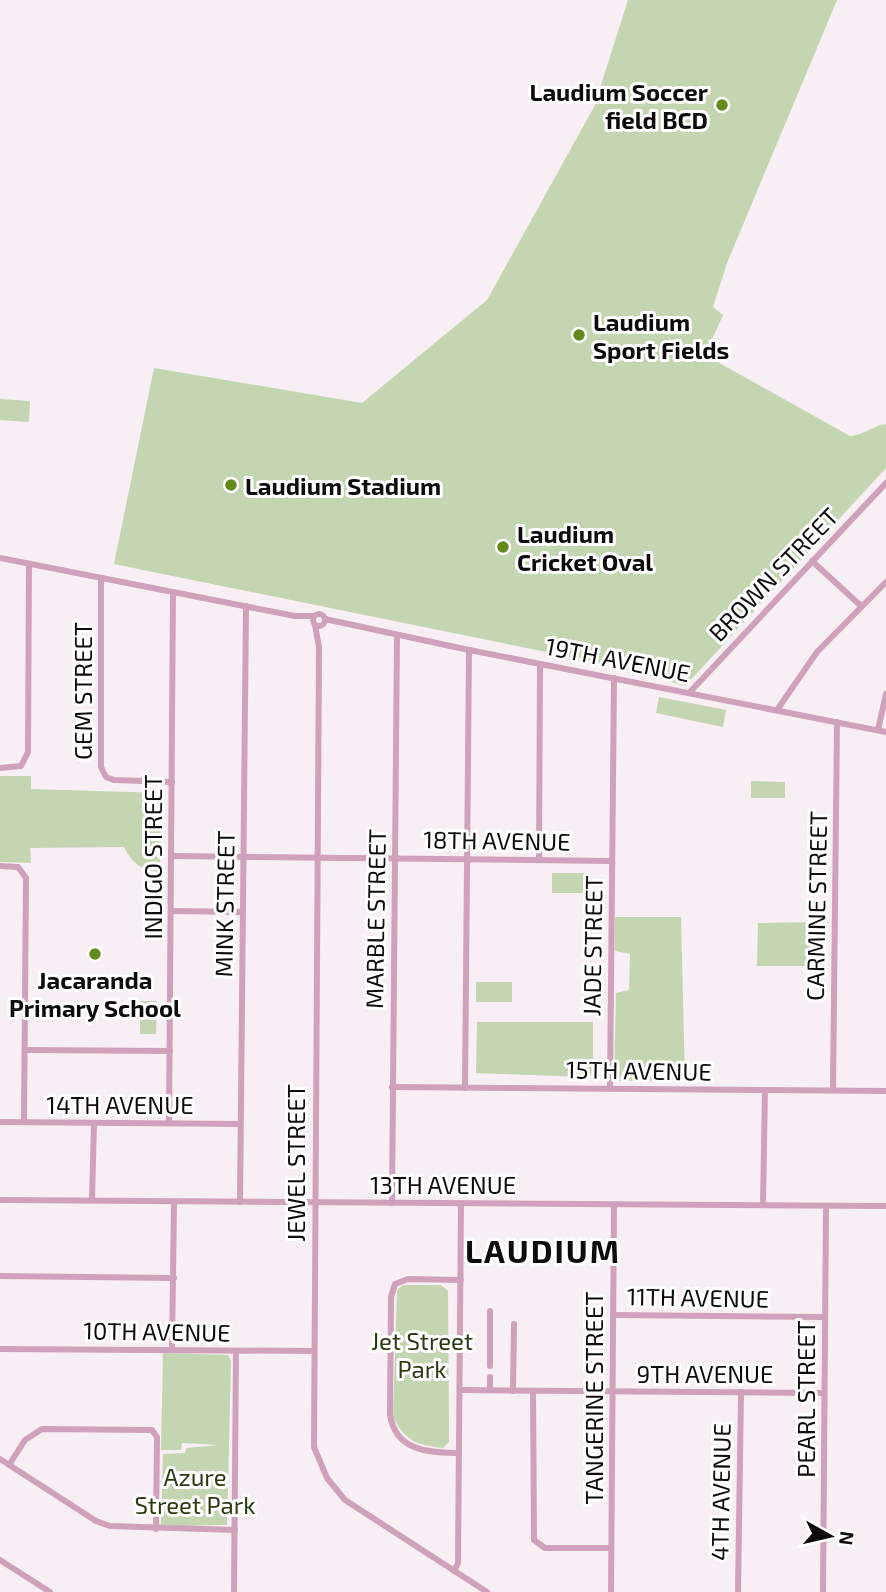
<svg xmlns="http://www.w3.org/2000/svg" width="886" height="1592" font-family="'Exo 2',sans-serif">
  <rect width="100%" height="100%" fill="#f7eff3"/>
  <!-- green -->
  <g fill="#c3d5b1">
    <path d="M628 0H837L727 263 713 307 723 315 705 355 850 436C864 435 872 426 886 424V468L685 686 615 666 114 564 154 368 362 403 487 300 594 107Z"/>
    <polygon points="0,399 30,401 29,422 0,420"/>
    <polygon points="659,697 726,710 723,727 656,713"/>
    <path d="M0 776H31V789L161 793 160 872C141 869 133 865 124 847L30 848 31 863 0 862Z"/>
    <polygon points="751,781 785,782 785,798 751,798"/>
    <polygon points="552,873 588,873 587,893 552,893"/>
    <polygon points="615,917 681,917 685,1080 614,1081 616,993 629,990 630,954 615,951"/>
    <polygon points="820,922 821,957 809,966 757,966 758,923"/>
    <rect x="476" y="982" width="36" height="20"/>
    <polygon points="140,1001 157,1001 156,1034 140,1034"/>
    <polygon points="477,1022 593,1022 593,1073 589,1077 476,1073"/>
    <path d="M403 1285H441L448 1291 449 1442 443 1448C417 1445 405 1441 393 1417L397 1290Z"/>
    <polygon points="163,1353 228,1355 231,1361 227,1525 161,1526 163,1454 185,1453 186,1448 219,1445 182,1443 181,1450 161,1450"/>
  </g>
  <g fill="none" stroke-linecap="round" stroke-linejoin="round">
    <!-- street -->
    <g stroke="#d0a1ba" stroke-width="6">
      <polyline points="0,558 295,616 314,616"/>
      <polyline points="812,561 861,606"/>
      <polyline points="101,578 101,767 106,777 114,780 172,782"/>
      <circle cx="319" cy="620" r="6"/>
      <polyline points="325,619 469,650 886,732"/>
      <polyline points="315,625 319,647 314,1447 327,1478 345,1500 487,1592"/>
      <polyline points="690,692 886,483"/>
      <polyline points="777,710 817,652 886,582"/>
      <polyline points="878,730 886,694"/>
      <polyline points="0,768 21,766 28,752 29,564"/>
      <polyline points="171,856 612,861"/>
      <polyline points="539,858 540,664"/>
      <polyline points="0,866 18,867 26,878 24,1122"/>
      <polyline points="171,911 243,912"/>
      <polyline points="25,1050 170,1051"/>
      <polyline points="392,1087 886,1091"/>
      <polyline points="465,1088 469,650"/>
      <polyline points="610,1088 614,678"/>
      <polyline points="833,1090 837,722"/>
      <polyline points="0,1122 240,1124"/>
      <polyline points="169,1123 173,592"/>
      <polyline points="0,1200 886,1206"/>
      <polyline points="92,1200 94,1123"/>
      <polyline points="240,1202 246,606"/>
      <polyline points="392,1203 397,635"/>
      <polyline points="763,1204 765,1090"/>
      <polyline points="0,1276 174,1278"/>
      <polyline points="490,1311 490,1366"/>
      <polyline points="613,1315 825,1317"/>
      <polyline points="0,1349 314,1351"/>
      <polyline points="172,1349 174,1202"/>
      <polyline points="460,1390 824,1393"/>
      <polyline points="490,1390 490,1377"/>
      <polyline points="513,1391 514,1324"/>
      <polyline points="533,1391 534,1540 545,1548 611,1548"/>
      <path d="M459 1453C429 1452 396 1452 390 1415L391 1297 395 1284 408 1279 461 1280"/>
      <polyline points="0,1459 96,1521 110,1526 235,1530"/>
      <polyline points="9,1465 25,1440 42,1429 152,1430 157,1437 156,1529"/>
      <polyline points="0,1560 50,1592"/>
      <polyline points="454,1571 458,1563 461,1203"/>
      <polyline points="234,1592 236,1351"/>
      <polyline points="611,1592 614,1205"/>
      <polyline points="738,1592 741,1392"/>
      <polyline points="823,1592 826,1206"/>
    </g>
  </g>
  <!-- markers -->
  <g fill="#618c1d" stroke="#fff" stroke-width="2.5">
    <circle cx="722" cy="105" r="7"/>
    <circle cx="579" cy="335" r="7"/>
    <circle cx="231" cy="485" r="7"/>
    <circle cx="503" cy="547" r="7"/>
    <circle cx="95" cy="954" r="7"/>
  </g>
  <g text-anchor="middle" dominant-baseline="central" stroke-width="6" stroke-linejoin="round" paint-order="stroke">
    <!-- poi labels -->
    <g font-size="24" font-weight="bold" fill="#0d0b0c" stroke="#fff" text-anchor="start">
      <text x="708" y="91" text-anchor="end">Laudium Soccer<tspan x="708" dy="28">field BCD</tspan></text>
      <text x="593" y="321">Laudium<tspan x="593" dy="28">Sport Fields</tspan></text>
      <text x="245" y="485">Laudium Stadium</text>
      <text x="517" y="533">Laudium<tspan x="517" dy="28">Cricket Oval</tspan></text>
      <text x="95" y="979" text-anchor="middle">Jacaranda<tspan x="95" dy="28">Primary School</tspan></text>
    </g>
    <!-- street labels -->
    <g font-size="24" fill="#0d0b0c" stroke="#fff">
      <text transform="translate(773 574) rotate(-46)">BROWN STREET</text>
      <text transform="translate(618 659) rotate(11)">19TH AVENUE</text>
      <text transform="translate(82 691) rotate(-90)">GEM STREET</text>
      <text transform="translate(497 840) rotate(1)">18TH AVENUE</text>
      <text transform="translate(152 857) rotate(-90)">INDIGO STREET</text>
      <text transform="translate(224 904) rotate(-89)">MINK STREET</text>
      <text transform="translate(816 906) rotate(-89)">CARMINE STREET</text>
      <text transform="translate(375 919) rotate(-89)">MARBLE STREET</text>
      <text transform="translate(592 946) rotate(-89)">JADE STREET</text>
      <text transform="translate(639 1070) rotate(1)">15TH AVENUE</text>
      <text x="120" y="1104">14TH AVENUE</text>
      <text transform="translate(295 1163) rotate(-90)">JEWEL STREET</text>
      <text x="443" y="1184">13TH AVENUE</text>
      <text transform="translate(698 1297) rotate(1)">11TH AVENUE</text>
      <text transform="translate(157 1331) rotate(1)">10TH AVENUE</text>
      <text x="705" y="1373">9TH AVENUE</text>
      <text transform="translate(593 1398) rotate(-90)">TANGERINE STREET</text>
      <text transform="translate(805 1399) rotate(-90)">PEARL STREET</text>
      <text transform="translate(720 1492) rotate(-89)">4TH AVENUE</text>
    </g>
    <!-- park labels -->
    <g font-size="24" fill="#293a11" stroke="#fff">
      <text x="422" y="1340">Jet Street<tspan x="422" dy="28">Park</tspan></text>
      <text x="195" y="1476">Azure<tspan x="195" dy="28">Street Park</tspan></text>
    </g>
    <!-- district labels -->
    <g font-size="32" font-weight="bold" letter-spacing="2" fill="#0d0b0c" stroke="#fff">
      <text x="543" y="1250">LAUDIUM</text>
    </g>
  </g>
  <!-- north arrow -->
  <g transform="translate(830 1536) rotate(98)" stroke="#ffffff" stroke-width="5" paint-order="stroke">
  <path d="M0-5L12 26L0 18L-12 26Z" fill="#0d0b0c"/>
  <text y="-10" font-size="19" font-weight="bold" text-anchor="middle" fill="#0d0b0c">N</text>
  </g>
</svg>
